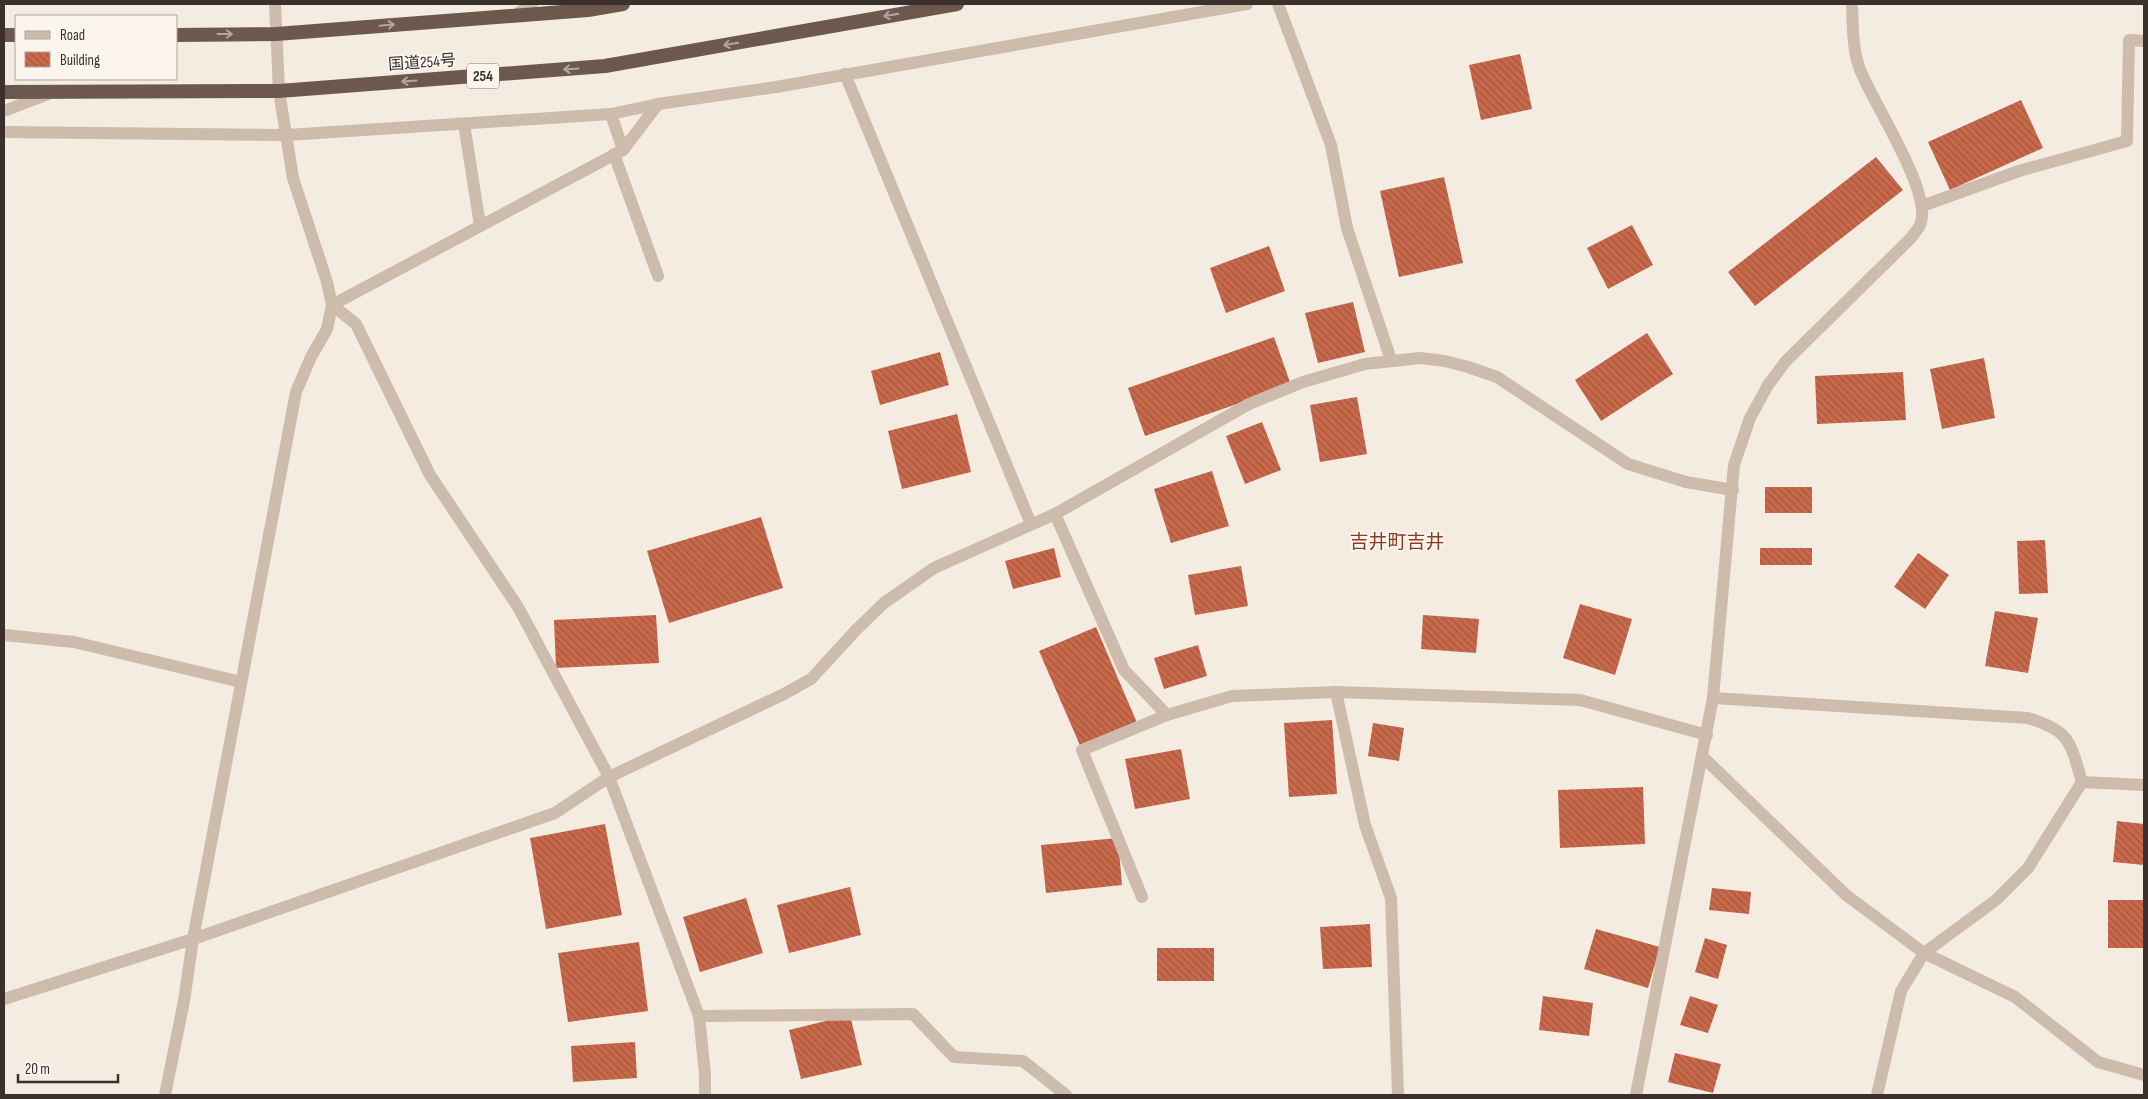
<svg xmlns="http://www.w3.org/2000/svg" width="2148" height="1099" font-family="'Sofia Sans Condensed','Noto Sans JP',sans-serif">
  <defs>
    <pattern id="building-back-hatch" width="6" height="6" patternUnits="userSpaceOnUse" patternTransform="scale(1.25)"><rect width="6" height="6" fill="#c8694b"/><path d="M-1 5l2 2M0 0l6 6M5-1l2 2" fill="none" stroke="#a4573f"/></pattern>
  </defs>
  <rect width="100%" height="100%" fill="#f4ebe1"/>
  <!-- building -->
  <g fill="url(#building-back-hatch)">
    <polygon points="1520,54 1532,109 1481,120 1469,65"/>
    <polygon points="2021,100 2043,148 1950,190 1928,142"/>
    <polygon points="1876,157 1903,190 1755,306 1728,272"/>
    <polygon points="1444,177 1463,263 1399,277 1380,191"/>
    <polygon points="1632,225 1653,265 1608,289 1587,248"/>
    <polygon points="1269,246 1285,291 1226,313 1210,268"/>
    <polygon points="1353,302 1365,352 1318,363 1305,313"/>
    <polygon points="1647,333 1673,374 1601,421 1575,380"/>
    <polygon points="1274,337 1291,385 1145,436 1128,388"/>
    <polygon points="940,352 949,385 880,405 871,371"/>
    <polygon points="1984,358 1995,418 1942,429 1930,369"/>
    <polygon points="1903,372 1906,420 1817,424 1815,376"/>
    <polygon points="1357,397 1367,454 1320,462 1310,405"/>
    <polygon points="957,414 971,472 902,489 888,431"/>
    <polygon points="1262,422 1281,470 1245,484 1226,436"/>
    <polygon points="1212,471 1229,526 1171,543 1154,489"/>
    <rect x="1765" y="487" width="47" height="26"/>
    <polygon points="761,517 783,588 669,623 647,551"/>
    <polygon points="2045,540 2048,593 2019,594 2017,541"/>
    <polygon points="1054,548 1061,577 1013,589 1005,561"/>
    <rect x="1760" y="548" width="52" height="17"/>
    <polygon points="1918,553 1949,575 1925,609 1894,587"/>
    <polygon points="1241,566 1248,606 1195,615 1188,575"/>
    <polygon points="1580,604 1632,619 1615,675 1563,658"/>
    <polygon points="1995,611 2038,618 2028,673 1985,666"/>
    <polygon points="656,615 659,663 556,668 554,620"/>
    <polygon points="1423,615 1479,619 1476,653 1421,649"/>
    <polygon points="1096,627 1138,725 1082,750 1039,651"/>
    <polygon points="1198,645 1207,676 1164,689 1154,658"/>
    <polygon points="1332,720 1337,794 1289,797 1284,723"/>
    <polygon points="1373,723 1404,728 1399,761 1368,756"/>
    <polygon points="1181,749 1190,799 1135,809 1125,759"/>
    <polygon points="1643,787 1645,844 1560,848 1558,790"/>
    <polygon points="2117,821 2144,824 2144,865 2113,862"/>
    <polygon points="605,824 622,915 546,929 530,838"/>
    <polygon points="1118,838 1122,885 1046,893 1041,845"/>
    <polygon points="850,887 861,935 789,953 777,905"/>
    <polygon points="1712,888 1751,892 1749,914 1709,910"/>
    <polygon points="746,898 763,953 700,972 683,917"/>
    <rect x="2108" y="900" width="36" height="48"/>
    <polygon points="1370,924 1372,967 1323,969 1320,927"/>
    <polygon points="1596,929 1660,947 1648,988 1584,969"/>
    <polygon points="1705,938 1727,945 1718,979 1695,972"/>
    <polygon points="639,942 648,1011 568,1022 558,953"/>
    <rect x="1157" y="948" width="57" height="33"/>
    <polygon points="1543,996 1593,1003 1589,1036 1539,1030"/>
    <polygon points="1690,996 1718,1005 1708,1033 1680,1025"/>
    <polygon points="850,1015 862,1065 801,1079 789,1030"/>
    <polygon points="635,1042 637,1078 573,1082 571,1046"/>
    <polygon points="1675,1053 1721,1064 1713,1093 1668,1082"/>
  </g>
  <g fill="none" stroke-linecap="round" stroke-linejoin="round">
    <!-- minor -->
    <g stroke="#cdbbac" stroke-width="12">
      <polyline points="1278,4 1331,145 1347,228 1391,360"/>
      <polyline points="515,15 532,4"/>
      <polyline points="845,74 1031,524"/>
      <polyline points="4,111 51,93"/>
      <polyline points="611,114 623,150"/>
      <polyline points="464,124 480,225"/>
      <polyline points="4,132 287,135 611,114 658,104 776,87 1247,4"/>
      <polyline points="614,154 658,276"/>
      <polyline points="1922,206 2019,171 2127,141 2129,40 2144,41"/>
      <polyline points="332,305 356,324 430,475 518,607 609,777 699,1016 705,1074 705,1095"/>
      <polyline points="332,305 623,150 658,104"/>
      <polyline points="1055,514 1124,670 1167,715"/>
      <polyline points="4,635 74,642 241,682"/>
      <polyline points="1336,692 1365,825 1391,898 1398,1095"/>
      <path d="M1713 698 2028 718C2071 731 2070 742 2082 782"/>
      <polyline points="1703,757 1846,895 1924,953 2015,997 2098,1062 2144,1075"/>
      <polyline points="1142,897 1082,750 1167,715 1232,696 1336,692 1580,700 1707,735"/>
      <polyline points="4,999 193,939 555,813 609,777 784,694 811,679 857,629 884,603 934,568 1055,514 1249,404 1303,382 1365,364 1420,358 1445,361 1468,367 1497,377 1628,464 1686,482 1733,490"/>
      <polyline points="699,1016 913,1014 954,1057 1023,1061 1066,1095"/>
      <polyline points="165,1095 184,1001 193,939 296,392 311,357 327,329 332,305 327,282 293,178 279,91 275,4"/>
      <path d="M1636 1095 1713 698 1734 465 1750 418 1768 385 1786 361 1911 238C1914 233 1920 228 1921 222 1931 191 1874 104 1861 72 1852 51 1853 26 1852 4"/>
      <polyline points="1877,1095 1901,991 1924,953 1996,900 2028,868 2082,782 2144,785"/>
    </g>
    <!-- trunk -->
    <g stroke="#6c584f" stroke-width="14">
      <polyline points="4,35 16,35"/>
      <polyline points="176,35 276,34 588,10 623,4"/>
      <polyline points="4,92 279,91 605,66 957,4"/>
    </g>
  </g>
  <!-- one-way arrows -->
  <defs><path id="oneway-shaft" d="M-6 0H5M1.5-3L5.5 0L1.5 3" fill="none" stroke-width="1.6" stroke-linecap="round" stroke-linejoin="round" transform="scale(1.25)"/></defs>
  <g stroke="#b4a69e">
    <use href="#oneway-shaft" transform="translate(891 15) rotate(170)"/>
    <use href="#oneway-shaft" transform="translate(387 25) rotate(-5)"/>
    <use href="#oneway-shaft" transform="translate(225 34)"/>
    <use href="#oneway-shaft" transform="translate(731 44) rotate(170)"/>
    <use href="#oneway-shaft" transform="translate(571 69) rotate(176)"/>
    <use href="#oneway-shaft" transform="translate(409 81) rotate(176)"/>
  </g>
  <g text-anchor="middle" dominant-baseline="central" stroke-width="4" stroke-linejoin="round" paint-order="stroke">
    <!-- shield labels -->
    <rect fill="#fbf5ee" stroke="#756b66" stroke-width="1" x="467" y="63.5" width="32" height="25" rx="4"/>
    <g font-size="15" font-weight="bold" fill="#3b302b">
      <text x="483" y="76">254</text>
    </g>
    <!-- street labels -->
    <g font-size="16" fill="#3b302b" stroke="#fbf5ee">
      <text transform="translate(422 63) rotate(-4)">国道254号</text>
    </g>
    <!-- quarter labels -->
    <g font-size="19" fill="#8c3b22" stroke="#fbf5ee">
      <text x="1397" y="542">吉井町吉井</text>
    </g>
  </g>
  <!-- border -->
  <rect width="2148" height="1099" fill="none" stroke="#3b302b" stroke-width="10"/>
  <!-- legend -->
  <rect x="15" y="15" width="162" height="65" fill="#fbf5ee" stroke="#aea6a0"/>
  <rect x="25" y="31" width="25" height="8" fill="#cdbbac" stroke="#aea6a0"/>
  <text x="60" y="40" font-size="15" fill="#3b302b">Road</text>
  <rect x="25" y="52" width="25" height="15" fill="url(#building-back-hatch)" stroke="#aea6a0"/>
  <text x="60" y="65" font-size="15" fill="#3b302b">Building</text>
  <!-- scale -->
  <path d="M18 1074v8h100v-8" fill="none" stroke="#3b302b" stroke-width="2.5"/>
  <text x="25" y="1074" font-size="15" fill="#3b302b" stroke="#fbf5ee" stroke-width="4" paint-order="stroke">20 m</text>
</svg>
